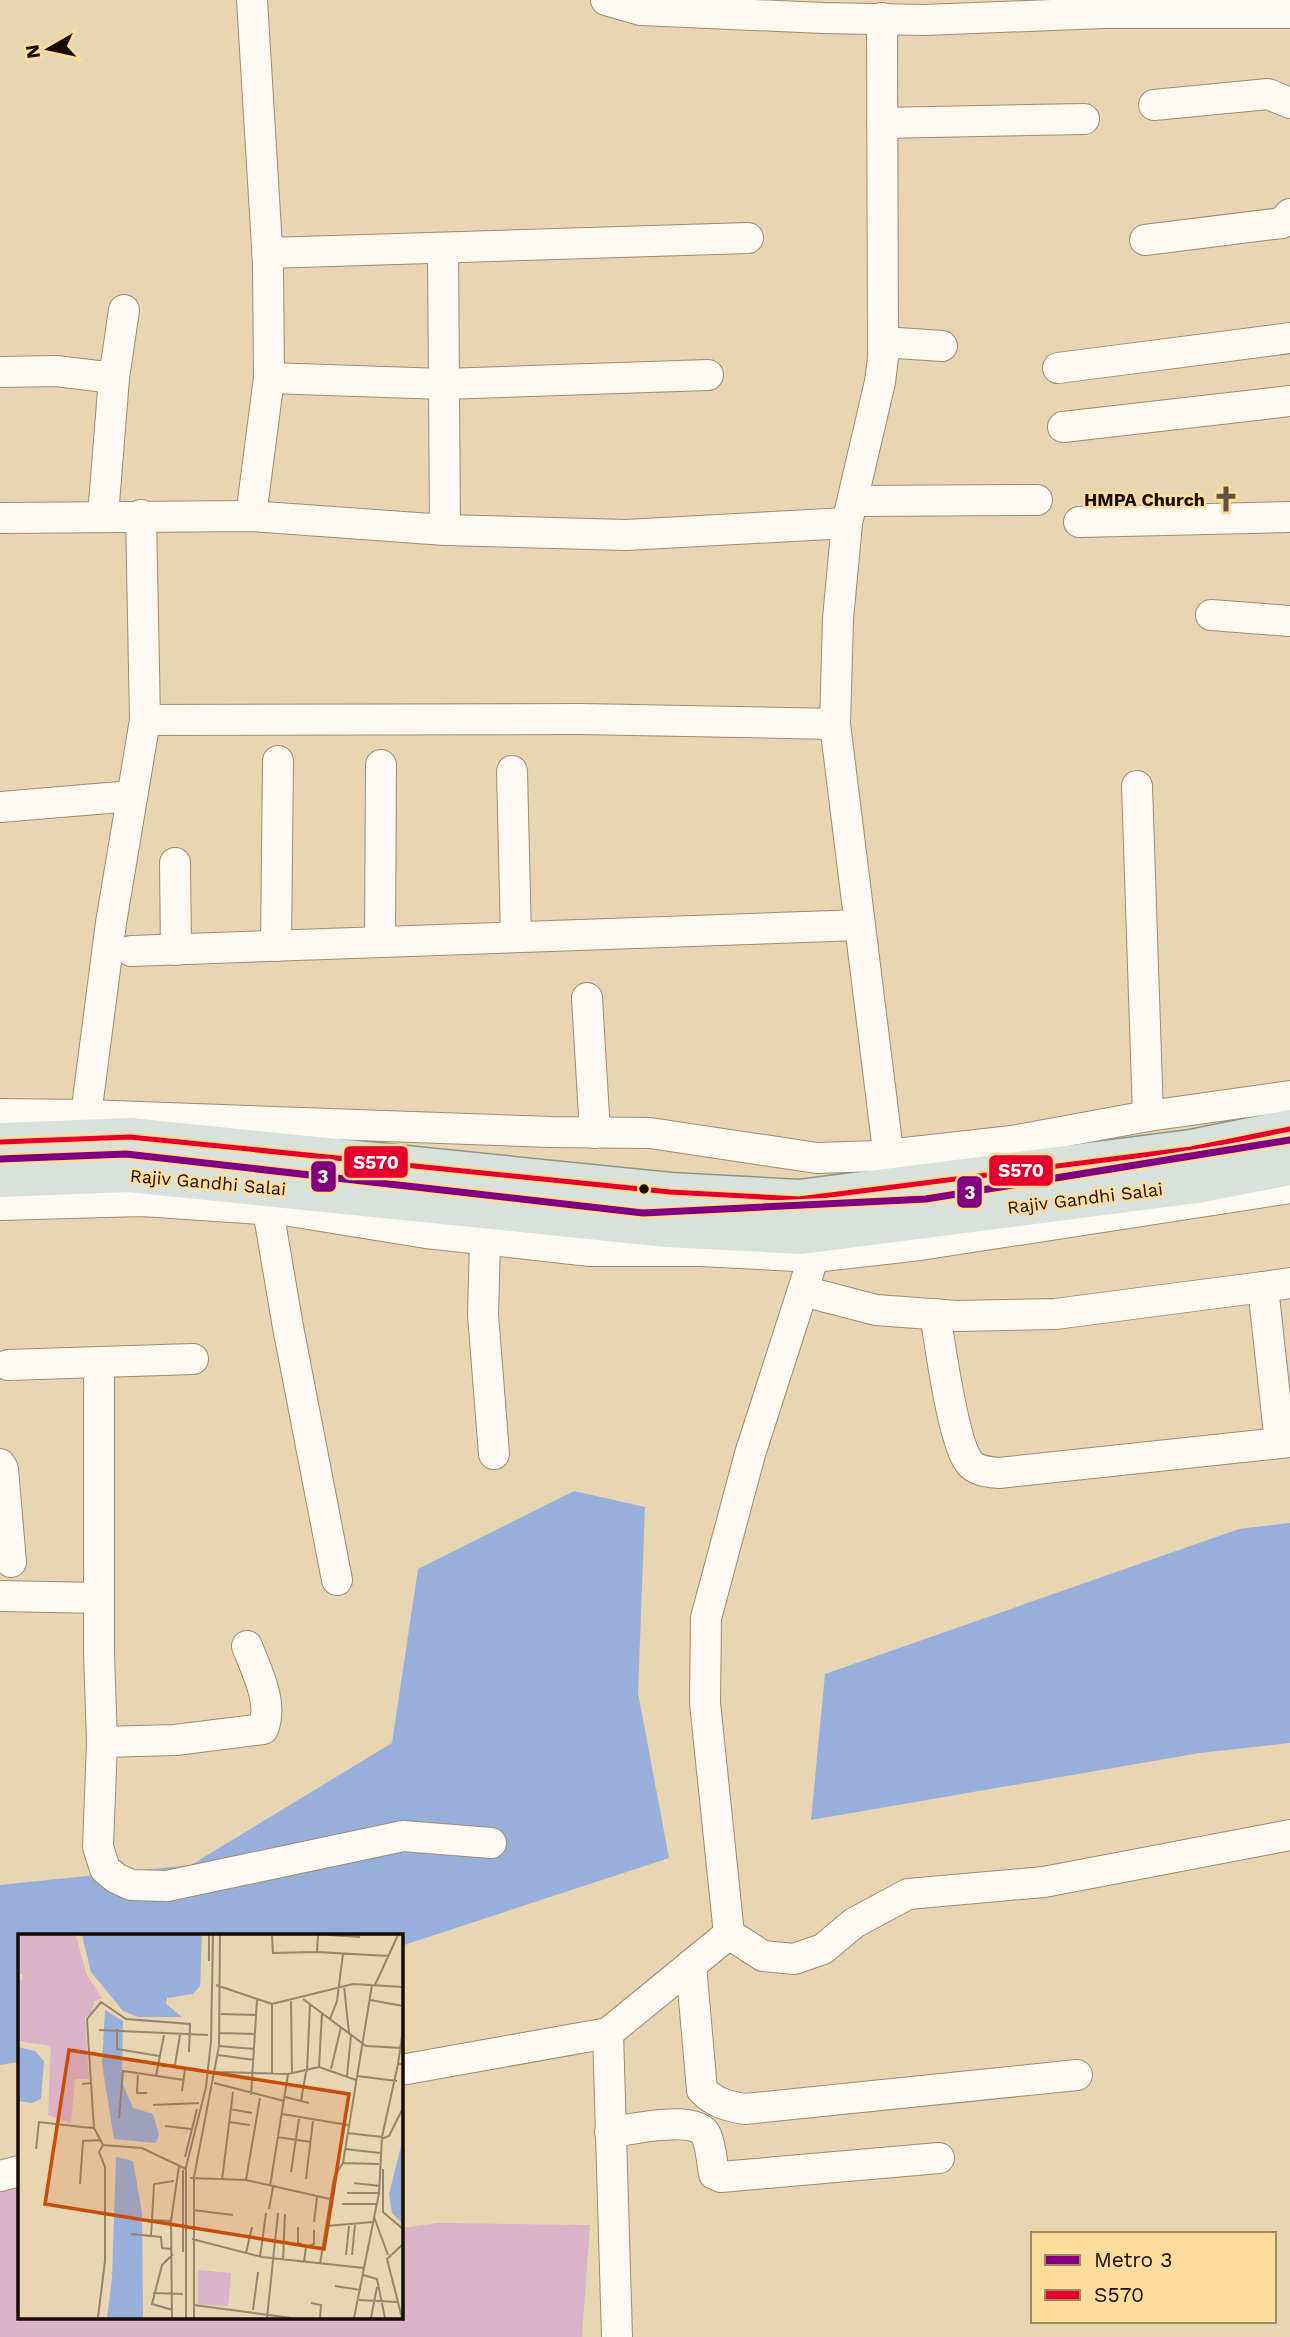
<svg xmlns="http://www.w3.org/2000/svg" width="1290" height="2337" font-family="'Work Sans',sans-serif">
  <rect width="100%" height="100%" fill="#e8d5b2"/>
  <!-- green -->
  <polygon fill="#dab3c6" points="19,2187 19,2318 401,2318 401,2228 438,2223 590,2225 582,2337 0,2337 0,2192"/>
  <!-- water -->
  <g fill="#98afdc">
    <polygon points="574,1491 645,1507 638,1693 669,1858 401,1946 401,1936 19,1936 19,2062 0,2065 0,1885 191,1865 392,1743 418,1569"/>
    <polygon points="1290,1523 1290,1743 1200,1753 811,1820 825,1674 1239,1529"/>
  </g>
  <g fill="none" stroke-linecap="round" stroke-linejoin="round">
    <!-- minor casing -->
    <g stroke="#9b8c70" stroke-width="32">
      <g id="minor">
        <polyline points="606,0 641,10 823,18 924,20 1103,13 1290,13"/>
        <polyline points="882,18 883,358 880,382 847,523 838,619 835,724 891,1175"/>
        <polyline points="1154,105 1268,94 1290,103"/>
        <polyline points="882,123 1084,119"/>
        <polyline points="1145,240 1282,223 1290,214"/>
        <polyline points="443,249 445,530"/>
        <polyline points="267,253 748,238"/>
        <polyline points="883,342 942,346"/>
        <polyline points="1058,368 1290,338"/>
        <polyline points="0,372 56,371 114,378"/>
        <polyline points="269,378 443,384 708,375"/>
        <polyline points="1063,427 1290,401"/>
        <polyline points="853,501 1037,500"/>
        <polyline points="103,516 114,378 124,310"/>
        <polyline points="251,516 269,378 268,263 252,0"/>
        <polyline points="0,518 251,516 445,530 626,535 847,523"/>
        <polyline points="1079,522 1290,517"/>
        <polyline points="1211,615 1290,621"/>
        <polyline points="145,720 581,719 835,724"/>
        <polyline points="512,771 516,937"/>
        <polyline points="1137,786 1148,1116"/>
        <polyline points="0,807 132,796"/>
        <polyline points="175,863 176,950"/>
        <polyline points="380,942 381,765"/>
        <polyline points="276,946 278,761"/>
        <polyline points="131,951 860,925"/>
        <polyline points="587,998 595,1133"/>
        <polyline points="0,1114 86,1115 551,1132 650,1133 817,1158 878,1156 1012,1141 1148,1116 1290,1096"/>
        <polyline points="86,1115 111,923 145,720 141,515"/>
        <polyline points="0,1205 142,1201 290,1211 426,1233 590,1251 701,1251 814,1257 920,1245 1290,1188"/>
        <polyline points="268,1210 288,1327 337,1580"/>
        <polyline points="485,1240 483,1315 494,1454"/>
        <polyline points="1290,1283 1263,1287 1280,1443 1290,1442"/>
        <polyline points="803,1291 876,1310 957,1316 1055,1314 1263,1287"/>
        <path d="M935 1314C940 1344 953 1442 969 1462 975 1471 989 1472 999 1473L1280 1443"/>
        <polyline points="99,1364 99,1653 102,1742 98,1847 105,1869 116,1878 131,1885 167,1886 403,1836 491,1843"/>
        <polyline points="8,1365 193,1359"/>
        <polyline points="0,1464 3,1469 11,1562"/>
        <polyline points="0,1596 99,1598"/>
        <path d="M102 1742 175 1740 263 1729C274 1703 256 1670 247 1646"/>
        <polyline points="729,1934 763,1956 794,1959 823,1949 854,1923 908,1894 1044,1882 1290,1835"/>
        <path d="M691 1965 702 2090C715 2103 727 2106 745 2109L1077 2075"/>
        <polyline points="401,2070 608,2033"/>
        <path d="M610 2132C631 2130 696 2114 706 2135 711 2146 712 2162 714 2174L721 2177 939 2158"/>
        <polyline points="0,2176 19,2171"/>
        <polyline points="617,2337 608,2033 729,1934 705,1703 706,1618 750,1454 819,1240"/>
      </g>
    </g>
    <!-- major casing -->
    <g stroke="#8a9485" stroke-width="41">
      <g id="major">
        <polyline points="0,1142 130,1137 670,1192 799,1199 1191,1149 1290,1129"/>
        <polyline points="0,1178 129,1173 667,1228 801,1235 1197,1184 1290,1166"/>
      </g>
    </g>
    <!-- minor -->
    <use href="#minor" stroke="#fcf9f3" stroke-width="30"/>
    <!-- major -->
    <use href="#major" stroke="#d9e1dc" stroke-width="38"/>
    <!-- bus-1 casing -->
    <g stroke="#fedc9c" stroke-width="10">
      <polyline id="bus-1" points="0,1142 130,1137 670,1192 799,1199 1191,1149 1290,1129"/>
    </g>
    <!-- bus-1 -->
    <use href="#bus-1" stroke="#e4002b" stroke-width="5"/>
    <!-- metro-1 casing -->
    <g stroke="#fedc9c" stroke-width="12">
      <polyline id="metro-1" points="0,1159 126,1154 643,1213 926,1199 1290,1140"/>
    </g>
    <!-- metro-1 -->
    <use href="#metro-1" stroke="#800080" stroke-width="7"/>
  </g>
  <!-- icons -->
  <defs>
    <g id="church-bare" transform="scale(2.1)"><path d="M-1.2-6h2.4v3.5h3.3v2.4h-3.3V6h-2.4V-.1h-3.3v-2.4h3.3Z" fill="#61523e" stroke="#fedc9c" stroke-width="2.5" paint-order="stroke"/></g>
  </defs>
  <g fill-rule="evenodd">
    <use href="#church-bare" x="1226" y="499"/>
  </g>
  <!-- markers -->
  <circle fill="#180c00" stroke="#fedc9c" stroke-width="2.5" cx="644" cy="1189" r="6"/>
  <g text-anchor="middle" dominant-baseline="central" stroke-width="5" stroke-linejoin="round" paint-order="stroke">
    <!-- poi labels -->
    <g font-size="18" font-weight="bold" fill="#180c00" stroke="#fedc9c" text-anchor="end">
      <text x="1205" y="499">HMPA Church</text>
    </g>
    <!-- street labels -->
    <g font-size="18" fill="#180c00" stroke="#fedc9c">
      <text transform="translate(208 1182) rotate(5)">Rajiv Gandhi Salai</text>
      <text transform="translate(1085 1198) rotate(-7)">Rajiv Gandhi Salai</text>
    </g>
  </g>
  <!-- overview -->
  <g transform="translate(18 1934)">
    <rect width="385" height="385" fill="#e8d5b2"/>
    <path d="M0 1H58L68 39 84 64 76 67 74 80 67 83 71 145H57L53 189 30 181 33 112 0 107V47L5 46V40H0ZM180 336 213 339 210 372 180 370Z" fill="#dab3c6"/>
    <path d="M64 1H184L182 52 175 60 149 64 148 70 164 83H120L105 77 73 38ZM87 76 105 87 104 148 115 174 135 180 141 201 138 209 96 205 84 130ZM0 113 17 117 26 127 23 165 14 169 0 167ZM385 204V290L374 279 371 260ZM98 223 115 227 124 279 125 384H89L94 344Z" fill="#98afdc"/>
    <path fill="none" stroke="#95856b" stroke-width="2" d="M191 1V27M254 1 255 19 299 18M300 1 299 18 371 22M311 1 342 3M198 51 254 70 335 50 385 53M357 51 380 1M326 52 331 99M285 65 348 112 385 114M352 66 385 72M273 67 274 139M203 80 238 81M312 85 319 67 325 20M99 95V115L141 122M81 96 190 101M202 99 236 100M201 112 236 115M200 121 236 126M380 130 385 95M144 132 157 131 162 101M301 133 304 79M313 135 323 93M197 138 270 140 301 133 338 146M289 138 292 70M120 139 119 159H129M254 140V70M138 142 146 101M329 142 333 101M339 142 379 147M73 149 69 85 83 68 108 85 172 90 171 118M196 149 266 167M64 150 73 149 76 194M164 157 167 135M233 161 239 66M267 163 291 169M283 167 288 138M135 171 181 169M212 175 234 179M264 180 330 191M101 184 105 137 166 146M211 188 232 191M147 192 173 195M329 199 364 203M259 203 293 208M363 205 371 202 385 174M18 215 21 188 64 193 76 194 85 211 124 214 168 235M327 215 362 219M167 223 179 175M325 229 361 230M365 235V278L385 295M273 238 281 185M172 244 228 246 312 265M288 245 295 187M204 246 215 158M228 246 242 164M336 249 362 252M62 250 65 207 83 206M252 252 270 140M329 259H361M324 270H358M251 275 255 253M175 276 215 281M356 283 370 321M134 286 136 250 156 247M153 287 161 232M296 288 299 263M308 292 355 288M280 293V309L288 313M113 300 143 303 144 314 153 315M133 301 134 286 153 287 154 384M174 305 244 323 346 334M165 318V236M228 319 234 293M155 320 144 331 134 370 155 376M328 321 331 292M334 321 337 291M242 323 248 279M265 326 267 280M286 328 288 313 296 310V296M302 330 316 243 325 229 354 51M345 341 359 345 367 384M317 352 343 356M135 359 165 360M341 366 379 368M293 369 303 371 302 384M176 371 273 384M235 376 240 338M80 383 87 327V233L81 218 85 211M168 384V233L188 153 193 108 195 1M176 384V243L201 112 202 1M249 384 260 279M336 384 361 259 364 203 380 130H385M353 384 359 353M384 384 369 325 385 310"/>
    <path fill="#c94d0a" fill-opacity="0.15" stroke="#c94d0a" stroke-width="3.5" d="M51 116 331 160 306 315 27 270Z"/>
    <rect width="385" height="385" fill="none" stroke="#180c00" stroke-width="3.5"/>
  </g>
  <g stroke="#fedc9c" stroke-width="2.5">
    <rect x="343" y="1145" width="66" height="34" rx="7" fill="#e4002b"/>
    <rect x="988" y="1154" width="66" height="33" rx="7" fill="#e4002b"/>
    <rect x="310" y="1160" width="27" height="33" rx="7" fill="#800080"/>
    <rect x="956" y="1175" width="27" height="34" rx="7" fill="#800080"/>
  </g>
  <g font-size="19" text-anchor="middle" font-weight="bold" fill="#fff">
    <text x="376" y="1169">S570</text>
    <text x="1021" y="1177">S570</text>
    <text x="323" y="1183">3</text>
    <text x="970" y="1199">3</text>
  </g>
  <!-- legend -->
  <rect x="1031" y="2232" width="245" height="91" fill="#fedc9c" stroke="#a2895e" stroke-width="2"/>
  <rect x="1045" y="2255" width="35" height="10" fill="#800080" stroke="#a2895e" stroke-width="2"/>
  <text x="1094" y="2267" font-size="21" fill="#180c00">Metro 3</text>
  <rect x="1045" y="2290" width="35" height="10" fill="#e4002b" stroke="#a2895e" stroke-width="2"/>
  <text x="1094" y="2302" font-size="21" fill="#180c00">S570</text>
  <!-- north arrow -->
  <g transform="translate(49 49) rotate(261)" stroke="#fedc9c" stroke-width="5" paint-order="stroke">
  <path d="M0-5L12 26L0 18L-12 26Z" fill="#180c00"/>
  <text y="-10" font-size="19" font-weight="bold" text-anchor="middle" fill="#180c00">N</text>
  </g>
</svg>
